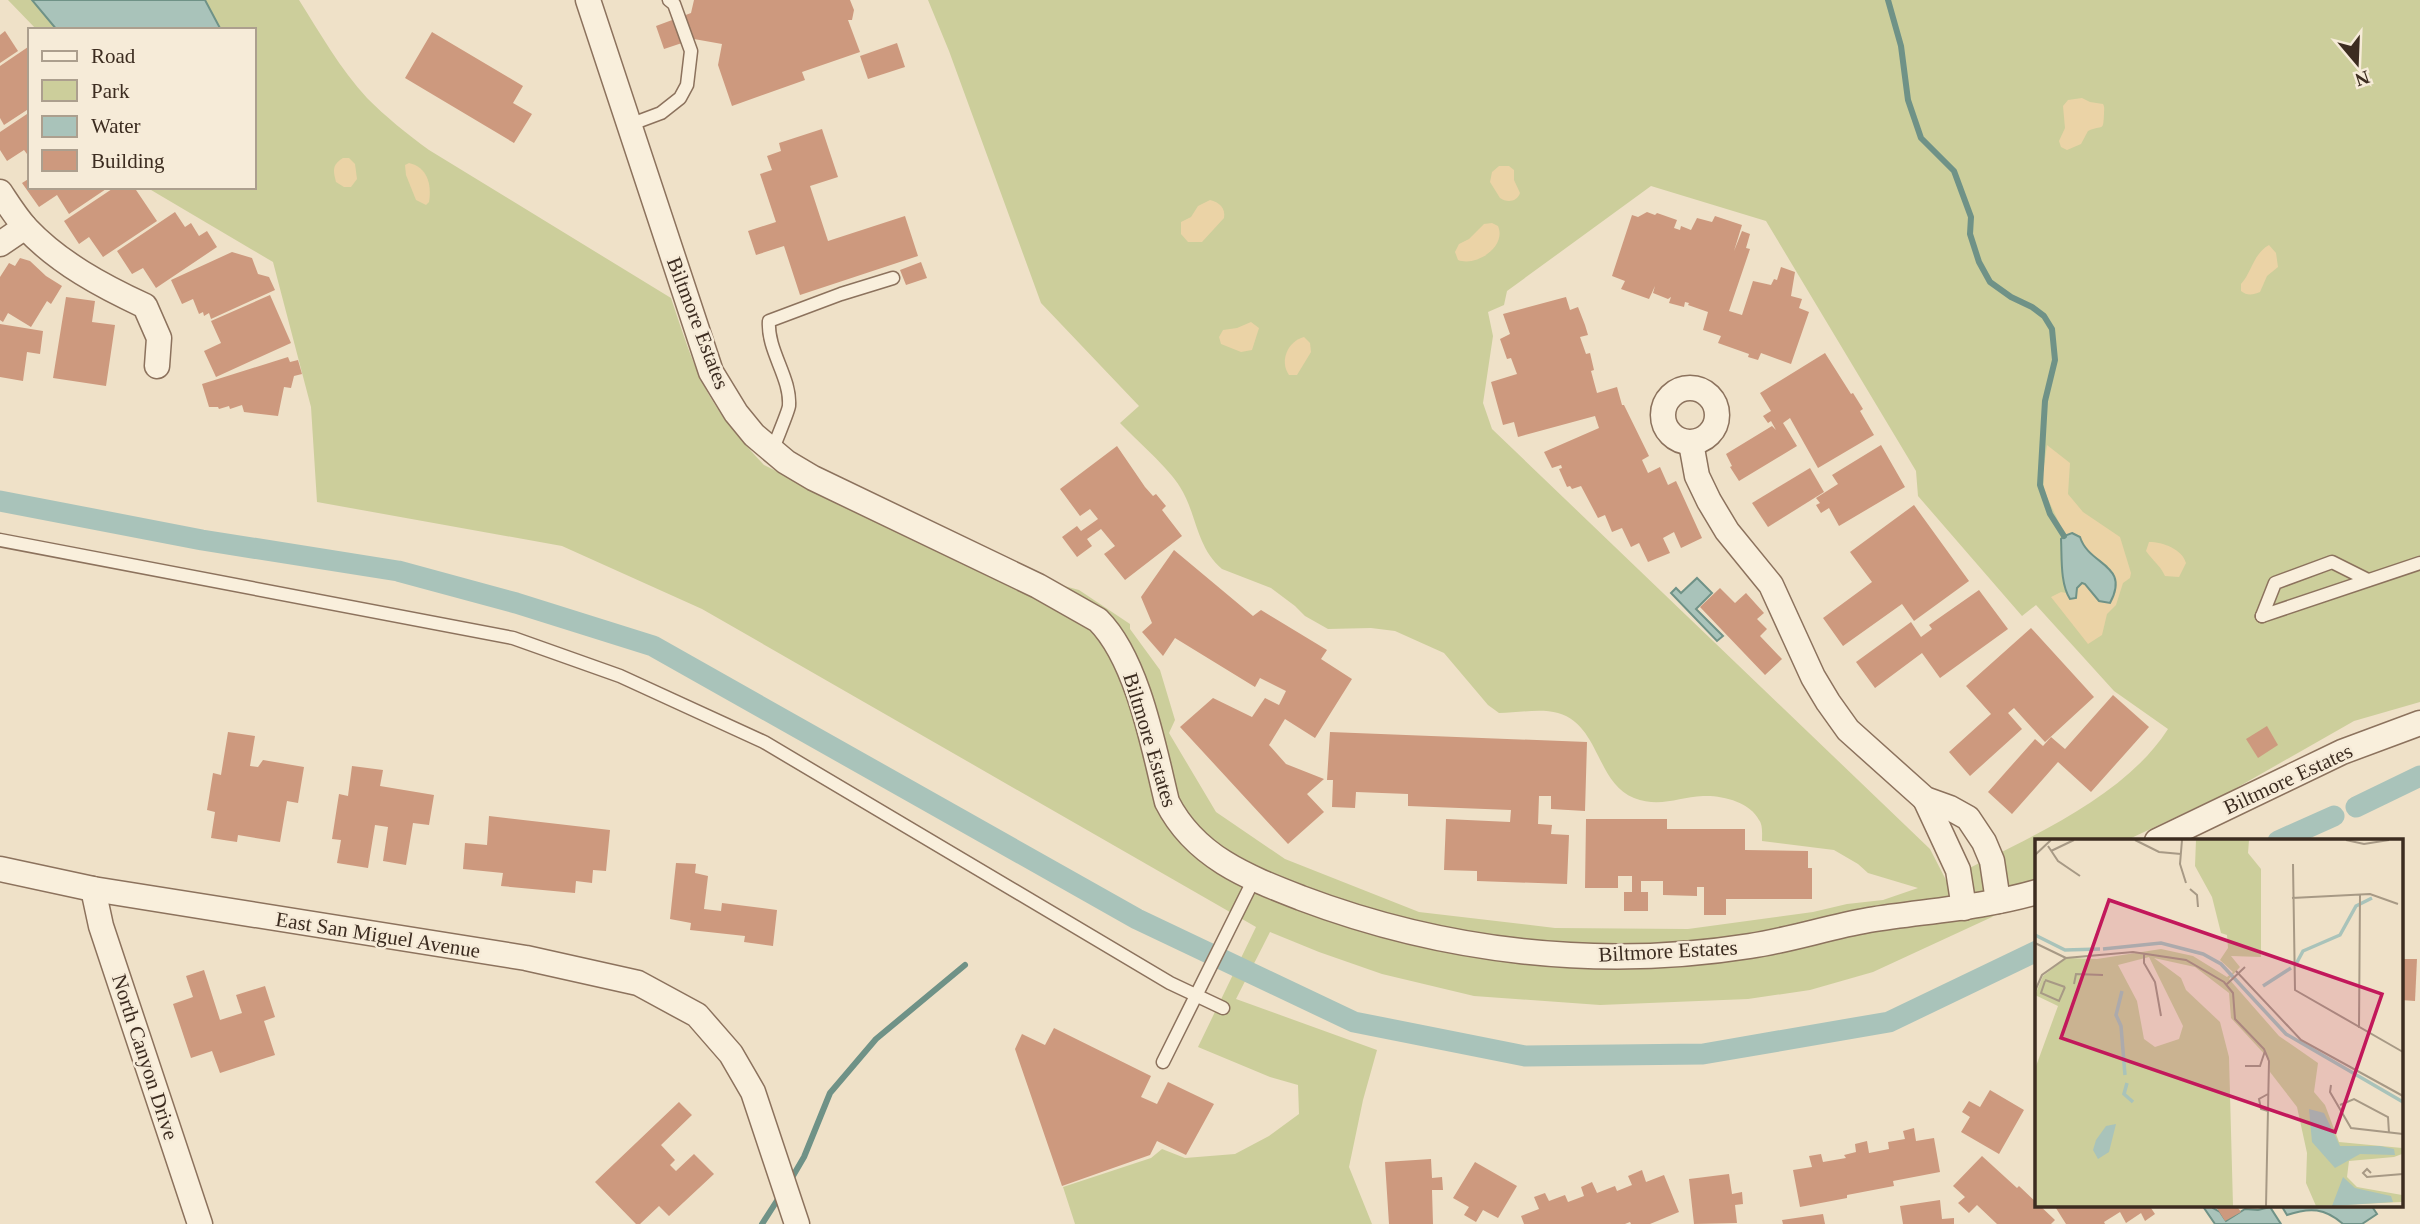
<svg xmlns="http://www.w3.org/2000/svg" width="2420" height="1224" font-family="'Times New Roman',serif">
  <rect width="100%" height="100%" fill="#efe1c8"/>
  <!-- green -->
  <path fill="#ccce9b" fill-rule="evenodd" d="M8 0H299C320 33 340 69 367 98 386 117 407 134 429 150L671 298C682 330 692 365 709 395 724 421 744 444 764 465L943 553 1079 590 1130 624V629L1160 670 1175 720 1169 733 1216 812 1285 859 1419 912 1555 928 1688 929 1813 912 1847 904 1883 900 1918 888 1868 873 1858 864 1834 850 1762 841C1762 834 1763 825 1759 820 1750 802 1722 795 1703 796 1679 797 1660 808 1634 798 1596 783 1600 725 1558 713 1540 708 1518 713 1499 713L1488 705 1444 653 1395 631 1371 628 1328 629 1305 616 1295 606 1271 588 1222 569C1196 547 1197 514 1180 487 1169 468 1136 440 1120 423L1139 406 1041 303 949 51 928 0H2420V702L2354 721 2231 791 2125 841H2037V887L1992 917 1873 972 1810 990 1748 999 1600 1005 1474 996 1382 974 1319 952 1270 932 1236 999 1377 1050 1363 1100 1349 1167 1372 1224H1075L1063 1187 1151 1158 1162 1149 1185 1158 1235 1154 1269 1136 1299 1114 1298 1085 1270 1077 1198 1047 1256 927 702 609 562 546 317 502 311 407 273 262 146 187H254V30H37ZM1651 186 1766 221 1916 471 1918 496 2022 616 2036 605 2114 691 2168 729C2123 800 2019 842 1946 880L1930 849 1492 429 1483 403 1493 336 1488 312 1504 305 1507 291Z"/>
  <!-- sand -->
  <g fill="#ebd3a6">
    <path d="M2082 98 2090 102 2103 104C2105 107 2104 111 2104 114 2103 133 2103 124 2088 131L2081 144 2067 150 2061 147 2059 141 2065 128 2063 106 2068 100Z"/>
    <path d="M343 158H349L355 164 357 179 351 187H344L336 182C333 170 332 165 343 158Z"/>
    <path d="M409 163C427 167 432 184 429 202L426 205 416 200 406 175 405 165Z"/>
    <path d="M1499 166H1509L1514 170V180L1520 193C1517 202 1507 203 1500 198L1490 182 1492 172Z"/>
    <path d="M1210 200C1219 202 1226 208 1224 218L1202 242H1188L1181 234V222L1191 217 1198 206Z"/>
    <path d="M1492 223 1498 226C1507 247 1476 267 1458 260L1455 252 1459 244 1469 239 1484 224Z"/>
    <path d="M2269 245 2276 253 2278 267 2267 276 2260 292C2253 295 2247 296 2241 291V284C2252 272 2253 254 2269 245Z"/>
    <polygon points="1251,322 1259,328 1252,350 1241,352 1221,344 1219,337 1223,330 1237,328"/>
    <path d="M1304 337 1310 343 1311 352 1297 375H1289C1279 361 1288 341 1304 337Z"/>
    <polygon points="2047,445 2070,463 2068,494 2083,512 2120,537 2131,573 2130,578 2123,583 2116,605 2107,614 2102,635 2088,644 2051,597 2061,592 2066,593 2070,599 2082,583 2085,584 2091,592 2108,566 2087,551 2080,537 2072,533 2065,535 2044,491 2043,473"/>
    <path d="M2149 542C2163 542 2182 549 2186 563L2179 577 2165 576C2160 565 2153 561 2146 551Z"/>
  </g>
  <!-- water -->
  <g fill="#a9c3ba" stroke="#6f9287" stroke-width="2">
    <polygon points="32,0 205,0 221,30 57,30"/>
    <path d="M2072 533 2080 537C2089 566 2131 564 2110 603L2099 601 2085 584 2082 583 2077 588 2076 598 2070 599C2060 583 2062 558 2061 539L2064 536Z"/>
    <polygon points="1697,578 1712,593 1696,609 1723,636 1717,641 1671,593 1676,588 1681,593"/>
    <polygon points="2202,1205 2212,1205 2213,1208 2220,1212 2226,1221 2245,1209 2258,1210 2270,1207 2281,1224 2215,1224"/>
    <path d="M2281 1205H2371L2377 1214 2362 1224H2343C2325 1208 2310 1207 2287 1215Z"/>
  </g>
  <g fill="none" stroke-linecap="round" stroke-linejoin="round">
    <!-- stream -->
    <g stroke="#6f9287" stroke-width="6">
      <polyline points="1888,0 1901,46 1908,100 1921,138 1954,171 1971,217 1970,234 1979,262 1990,282 2011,297 2032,307 2044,316 2052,329 2055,360 2045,401 2040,485 2050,514 2064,536"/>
      <polyline points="790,1181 804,1157 830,1093 876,1039 965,965"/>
      <polyline points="762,1224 780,1196"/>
    </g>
    <!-- canal -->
    <g stroke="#a9c3ba" stroke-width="21">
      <polyline points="0,501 202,540 398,571 516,603 653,646 1137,919 1354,1022 1525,1056 1703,1054 1889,1022 2037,951"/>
      <polyline points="2356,807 2420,776"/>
      <polyline points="2278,841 2334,816"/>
    </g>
  </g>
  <!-- building -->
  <g fill="#cd997e">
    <polygon points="694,0 850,0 854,10 852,20 848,20 860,52 802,72 805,80 732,106 718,65 722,44 694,39 664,49 656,26 691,13"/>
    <polygon points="5,31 18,51 0,63 0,35"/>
    <polygon points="432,32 523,86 513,103 532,114 514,143 405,78"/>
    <polygon points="897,43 905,67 868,79 860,56"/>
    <polygon points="28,47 30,50 30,108 4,125 0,118 0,66"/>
    <polygon points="30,112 30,158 24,150 7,161 0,150 0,132"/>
    <polygon points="822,129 838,177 810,186 828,241 905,216 918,256 800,295 784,246 756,255 748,231 776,222 760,174 772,170 767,156 781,151 779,143"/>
    <polygon points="30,178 30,187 109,187 69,214 57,195 39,207 22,183"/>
    <polygon points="115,187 134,187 157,221 103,257 89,237 79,244 64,221"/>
    <polygon points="175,212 185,227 191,223 199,236 207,231 217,247 156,288 143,268 132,274 117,251"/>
    <polygon points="1647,212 1655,215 1657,213 1677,220 1674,228 1680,230 1681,226 1691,230 1697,218 1712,222 1715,216 1742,225 1734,251 1742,231 1750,234 1746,248 1750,249 1729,311 1742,315 1753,281 1771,285 1774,279 1777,280 1781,267 1795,272 1791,296 1802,299 1799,308 1809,312 1791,364 1761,353 1758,360 1748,357 1749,354 1718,343 1721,336 1703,330 1708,312 1688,305 1689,303 1685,302 1684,307 1669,303 1671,297 1668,299 1653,293 1655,286 1649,299 1621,289 1625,281 1612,276 1632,215 1638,217"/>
    <polygon points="232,252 252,258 258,274 269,277 275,290 211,319 209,313 204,316 203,312 199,314 193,299 182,304 171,280"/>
    <polygon points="20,258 30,261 46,276 62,286 51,304 47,301 31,327 8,313 3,322 0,320 0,277 9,263 15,266"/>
    <polygon points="921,262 927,278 906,285 900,270"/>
    <polygon points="270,295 291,343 216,377 204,351 221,343 211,321"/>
    <polygon points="66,297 95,301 92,322 115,325 106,386 53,378"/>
    <polygon points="1566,297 1570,310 1578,307 1585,325 1588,335 1580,337 1586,354 1590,353 1594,370 1591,371 1597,393 1617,387 1622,405 1624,405 1649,456 1642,460 1648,473 1660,467 1668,485 1676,481 1702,538 1681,548 1674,532 1663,538 1670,553 1648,562 1639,543 1631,547 1622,528 1612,532 1605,515 1598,518 1581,486 1572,489 1570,486 1567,487 1559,469 1562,468 1561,465 1552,468 1544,452 1599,428 1595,416 1518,437 1514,422 1503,425 1491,382 1517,374 1511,358 1507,359 1500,339 1510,334 1503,314"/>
    <polygon points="0,324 43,331 40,354 27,352 23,381 0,377"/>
    <polygon points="1825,353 1851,394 1853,393 1863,409 1860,411 1874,435 1818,468 1790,418 1783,423 1797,446 1739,481 1730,467 1732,466 1726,454 1772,426 1776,430 1771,421 1768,423 1763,416 1771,411 1760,393"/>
    <polygon points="288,357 290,362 298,360 302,374 294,376 291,388 284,387 278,416 244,412 242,405 230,409 229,406 219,409 218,407 209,407 202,384"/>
    <polygon points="1881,445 1905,487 1839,526 1829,508 1821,513 1816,505 1820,503 1816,498 1838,484 1832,475"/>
    <polygon points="1117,446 1145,487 1153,496 1156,494 1166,506 1162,510 1182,536 1125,580 1104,554 1115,546 1101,529 1087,539 1092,546 1077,557 1062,537 1077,526 1081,531 1098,519 1090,509 1080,516 1060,489"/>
    <polygon points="1810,468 1824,492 1768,527 1752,503"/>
    <polygon points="1914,505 1969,581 1914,621 1902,604 1843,646 1823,618 1872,582 1850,552"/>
    <polygon points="1174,550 1253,616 1261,610 1327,650 1321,659 1352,679 1315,738 1285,719 1269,745 1286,764 1324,779 1307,794 1324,812 1288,844 1180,727 1213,698 1252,717 1265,698 1279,705 1286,691 1260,678 1255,687 1175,638 1163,656 1142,632 1152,623 1141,597"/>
    <polygon points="1720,588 1735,603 1746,593 1764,613 1757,619 1767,629 1760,636 1782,659 1765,675 1700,607"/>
    <polygon points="1979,590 2008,629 1940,678 1922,653 1875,688 1856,662 1911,622 1921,637 1932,629 1929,625"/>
    <polygon points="2031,628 2094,697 2045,742 2014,708 2008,713 2022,729 1970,776 1949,752 1991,714 1966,686"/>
    <polygon points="2113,695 2149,727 2091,792 2058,762 2012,814 1988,792 2035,739 2043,746 2051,737 2065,749"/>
    <polygon points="2267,726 2278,745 2258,758 2246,739"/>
    <polygon points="228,732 255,736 250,766 258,767 263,760 304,767 298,803 287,801 280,842 238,835 237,842 211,838 215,812 207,810 213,773 221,775"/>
    <polygon points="1330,732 1587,742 1585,811 1551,809 1551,796 1539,796 1538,824 1552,825 1551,834 1569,835 1567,884 1477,881 1477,871 1444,870 1446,819 1510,822 1511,810 1408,806 1408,794 1356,792 1355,808 1332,807 1333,780 1327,780"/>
    <polygon points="352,766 383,770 380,786 434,795 429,825 413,823 406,865 383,861 388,827 375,825 368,868 337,863 341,840 332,839 339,794 348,796"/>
    <polygon points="489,816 610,830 606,871 593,870 592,883 576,881 575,893 501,886 503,873 463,869 465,843 487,845"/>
    <polygon points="1586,819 1667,819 1667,829 1745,829 1745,850 1808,851 1808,868 1812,868 1812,899 1726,899 1726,915 1704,915 1704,887 1697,887 1697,896 1663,895 1663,881 1641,881 1641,892 1648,892 1648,911 1624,911 1624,892 1632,892 1632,876 1618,876 1618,888 1585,888"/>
    <polygon points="676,863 696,864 695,873 708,876 704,909 721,911 722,903 777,910 773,946 744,942 745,936 690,930 691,923 670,919"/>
    <polygon points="2401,959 2417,959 2415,1001 2401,1000"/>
    <polygon points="204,970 220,1020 242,1013 236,995 265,986 275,1017 264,1021 275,1055 220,1073 212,1051 191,1058 173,1004 193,997 186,976"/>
    <polygon points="1054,1028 1151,1076 1141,1097 1157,1104 1168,1082 1214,1104 1186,1155 1157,1141 1150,1155 1062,1186 1015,1049 1022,1034 1045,1045"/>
    <polygon points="1990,1090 2024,1110 1999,1154 1961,1132 1970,1117 1962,1112 1969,1101 1980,1107"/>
    <polygon points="679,1102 692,1115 661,1145 675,1160 670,1165 676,1171 694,1154 714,1174 669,1216 659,1206 640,1224 636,1224 595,1182"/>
    <polygon points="1914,1128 1916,1141 1934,1138 1940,1172 1893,1181 1894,1186 1847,1195 1847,1198 1800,1207 1793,1170 1812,1167 1809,1156 1821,1154 1823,1162 1846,1158 1844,1155 1856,1152 1855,1144 1867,1141 1869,1153 1889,1149 1888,1142 1905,1139 1903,1131"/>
    <polygon points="1982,1156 2017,1188 2019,1186 2055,1220 2051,1224 1997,1224 1977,1205 1969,1213 1958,1203 1965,1197 1953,1186"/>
    <polygon points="1431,1159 1432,1178 1442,1177 1443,1190 1432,1190 1433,1224 1389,1224 1385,1162"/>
    <polygon points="1475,1162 1517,1186 1498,1218 1483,1210 1476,1222 1464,1215 1469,1207 1453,1198"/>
    <polygon points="1642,1170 1646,1182 1664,1175 1679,1212 1650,1224 1631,1224 1630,1222 1625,1224 1524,1224 1521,1216 1539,1209 1534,1197 1545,1193 1549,1201 1565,1195 1568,1202 1584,1196 1581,1187 1592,1182 1597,1193 1615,1186 1617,1191 1632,1185 1628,1176"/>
    <polygon points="1729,1174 1732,1194 1742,1192 1743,1204 1735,1205 1737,1223 1694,1224 1689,1179"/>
    <polygon points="1940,1200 1942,1219 1954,1218 1954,1224 1903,1224 1900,1206"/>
    <polygon points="2054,1205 2149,1205 2155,1214 2145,1221 2141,1213 2126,1223 2120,1212 2104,1222 2105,1224 2066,1224"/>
    <polygon points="2215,1205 2236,1205 2241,1212 2225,1221"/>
    <polygon points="1823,1214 1825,1224 1783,1224 1782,1220"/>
  </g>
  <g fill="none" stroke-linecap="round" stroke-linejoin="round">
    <!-- service casing -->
    <g stroke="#8c725d" stroke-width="15">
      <g id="service">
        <polyline points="629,125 661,113 680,98 687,85 691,51 674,4 669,0"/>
        <path d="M772 452C775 442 788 413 789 406 791 377 767 351 769 321L841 294 893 278"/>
        <polyline points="0,540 513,638 620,676 764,742 1170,983 1223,1008"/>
        <polyline points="2262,616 2420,563"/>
        <polyline points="2262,616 2275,583 2332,562 2368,580"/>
        <polyline points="1163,1062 1255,877"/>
      </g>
    </g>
    <!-- minor casing -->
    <g stroke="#8c725d" stroke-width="27">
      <g id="minor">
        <path d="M588 0 711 372 736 413 754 435 786 462 813 478 1038 586 1098 620C1138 660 1154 749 1167 802 1195 857 1247 877 1301 898 1444 952 1599 970 1750 946 1790 940 1829 927 1869 920 1925 911 1982 908 2037 892"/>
        <path d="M0 192C8 204 16 217 26 228 59 263 102 286 145 306L159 338 157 366"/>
        <polyline points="0,244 25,227"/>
        <circle cx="1690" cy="415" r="27"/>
        <polyline points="1691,443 1697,476 1709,501 1727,531 1771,585 1813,677 1828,702 1848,730 1925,799 1950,808 1968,818 1984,842 1992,861 1998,901"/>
        <polyline points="1925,799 1958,870 1964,908"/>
        <polyline points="2157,841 2342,752 2420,723"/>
        <polyline points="0,869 93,889 526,958 638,983 697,1015 731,1054 753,1092 797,1224"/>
        <polyline points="93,889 101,926 200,1224"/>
      </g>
    </g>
    <!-- service -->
    <use href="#service" stroke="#f9efdc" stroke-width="12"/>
    <!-- minor -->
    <use href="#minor" stroke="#f9efdc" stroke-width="24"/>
  </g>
  <g text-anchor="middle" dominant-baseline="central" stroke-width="5" stroke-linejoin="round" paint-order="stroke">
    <!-- street labels -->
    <g font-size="21" fill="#3c2c20" stroke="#f6ebd8">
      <text transform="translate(698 323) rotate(69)">Biltmore Estates</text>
      <text transform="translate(1150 740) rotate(73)">Biltmore Estates</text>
      <text transform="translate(2288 779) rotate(-25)">Biltmore Estates</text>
      <text transform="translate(378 935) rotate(9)">East San Miguel Avenue</text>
      <text transform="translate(1668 951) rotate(-3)">Biltmore Estates</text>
      <text transform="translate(145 1057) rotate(72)">North Canyon Drive</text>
    </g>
  </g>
  <!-- overview -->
  <g transform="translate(2035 839)">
    <rect width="368" height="368" fill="#efe1c8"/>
    <path d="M161 1H214L213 14 226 30V118L196 117 205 128 194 140 244 197 283 224 279 253 290 266 304 303 367 309V315L359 318 314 322 312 338 322 348 367 356V363L281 367 271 344 272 314 262 268 235 233V221L196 179 194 154 160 128 119 119 146 139 151 151 185 183 194 218 198 367H0V230L23 167 0 156 8 137 31 119 62 120 126 110 158 117 192 138 198 133 185 121 193 109 192 96 186 94 177 58 160 27ZM114 118 148 187 144 200 120 208 109 200 102 162 83 126Z" fill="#ccce9b" fill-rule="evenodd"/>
    <path d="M274 270 289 274 305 307H345L359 310 360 316 325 315 300 329 277 303ZM81 285 74 313 63 320 58 311 61 301 71 287ZM308 338 320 349 356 357 358 363 297 367Z" fill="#a9c3ba"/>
    <path fill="none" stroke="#a9c3ba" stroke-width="3.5" d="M0 96 30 111 65 110M68 110 126 104 168 115 186 125 251 195 368 263M261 125 268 112 305 96 321 67 337 59M228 147 256 129M87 152 81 176 86 187 90 236M92 244 89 255 98 263"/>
    <path fill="none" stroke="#a79985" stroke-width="2" d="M100 1 124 13 146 15M147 1 145 25 151 44M311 1 329 5 354 1M13 7 23 22 45 37M16 12 39 1M0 16 16 1M258 25 260 151 368 213M155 50 162 56 163 68M257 59 335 55 363 65M0 104 31 119M0 108V138M109 114V124L120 143 126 177M201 132 266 201 368 257M10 141 30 148M10 142 6 154 24 162 30 148M39 145 41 135 68 136M192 145 210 128M0 152 7 136 31 119 98 113 151 121 189 143 198 154 200 180 229 210 234 222 231 367M324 189 325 55M210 227H225L230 212M296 246 295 253 316 289 368 295M305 266 319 260 353 278 354 294M233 272 226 270 224 260 233 255M336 334 332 330 328 334 332 338 368 335"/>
    <path fill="#c2185b" fill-opacity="0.15" stroke="#c2185b" stroke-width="3.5" d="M74 61 347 155 300 293 26 199Z"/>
    <rect width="368" height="368" fill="none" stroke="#3c2c20" stroke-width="3.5"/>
  </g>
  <!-- legend -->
  <rect x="28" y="28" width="228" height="161" fill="#f6ebd8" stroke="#ac9f8e" stroke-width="2"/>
  <rect x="42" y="51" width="35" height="10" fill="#f9efdc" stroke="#ac9f8e" stroke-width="2"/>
  <text x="91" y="63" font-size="21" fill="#3c2c20">Road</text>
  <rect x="42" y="80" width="35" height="21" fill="#ccce9b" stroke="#ac9f8e" stroke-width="2"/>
  <text x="91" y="98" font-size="21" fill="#3c2c20">Park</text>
  <rect x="42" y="116" width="35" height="21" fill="#a9c3ba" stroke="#ac9f8e" stroke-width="2"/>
  <text x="91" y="133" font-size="21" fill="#3c2c20">Water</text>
  <rect x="42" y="150" width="35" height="21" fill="#cd997e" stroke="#ac9f8e" stroke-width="2"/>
  <text x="91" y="168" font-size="21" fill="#3c2c20">Building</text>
  <!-- north arrow -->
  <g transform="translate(2357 63) rotate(161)" stroke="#f6ebd8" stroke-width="5" paint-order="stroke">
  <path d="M0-5L12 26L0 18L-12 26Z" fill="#3c2c20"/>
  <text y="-10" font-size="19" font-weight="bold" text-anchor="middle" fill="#3c2c20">N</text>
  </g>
</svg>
